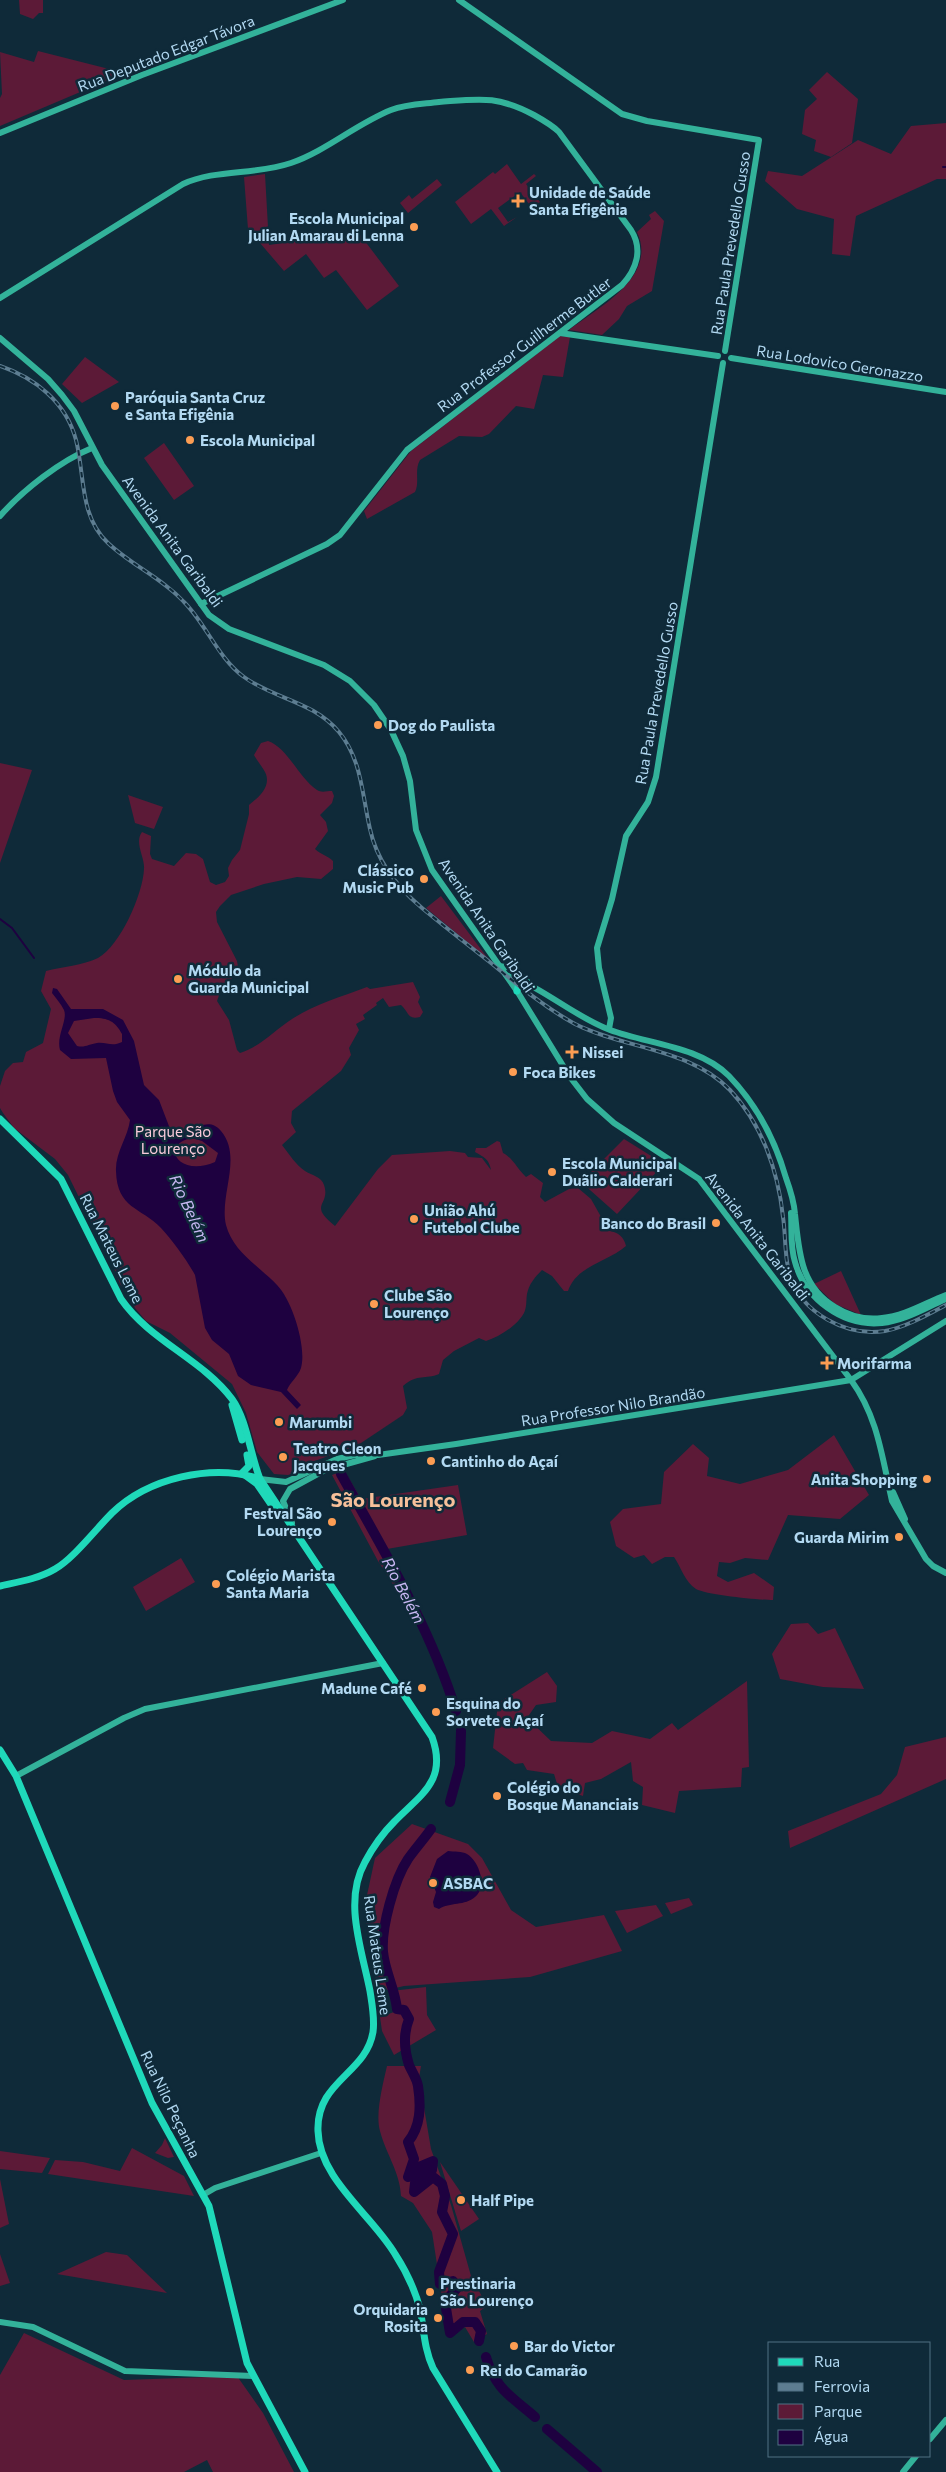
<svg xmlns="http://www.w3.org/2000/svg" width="946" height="2472" font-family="Commissioner,sans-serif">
  <rect width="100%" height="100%" fill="#0f2a39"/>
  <!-- green -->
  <g fill="#5c1a37">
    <polygon points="19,0 43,0 43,13 39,13 33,19 20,14"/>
    <polygon points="38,51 113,70 111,79 0,126 0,98 2,94 0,52 34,62"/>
    <polygon points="827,72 858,99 852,143 831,157 814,151 816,140 802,134 805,110 817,99 809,90"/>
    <polygon points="946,123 946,179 937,179 856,216 850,256 832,254 834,219 797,209 765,181 768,171 802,176 858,140 891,154 911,126"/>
    <polygon points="507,164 521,184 534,174 536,176 526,184 540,202 532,208 520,192 498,208 508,222 517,217 504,226 491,209 471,224 455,202 493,172 495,174"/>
    <polygon points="265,174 269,245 358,232 399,286 367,310 336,270 324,278 306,254 284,271 248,229 244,177"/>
    <polygon points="437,179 442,185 408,213 400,203 409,195 412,199"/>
    <path d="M655 211 664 221 652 291 627 306 619 319 602 335 569 330C599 307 658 277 637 232L651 219 649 215Z"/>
    <path d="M560 336 570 337 563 377 543 375 534 409 516 406 489 434 482 437 459 436 420 460C414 470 420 482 415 492L367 519 364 511 411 451Z"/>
    <polygon points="85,357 119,382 82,403 62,384"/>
    <polygon points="164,443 194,486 174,500 144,458"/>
    <path d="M268 741C288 748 298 777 317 790 321 793 327 791 332 791L334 796 332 803 320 815 326 822 328 831 315 849C321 855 327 855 333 861V869L321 879 297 877 264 884 231 895 220 906 216 912 217 922 237 961 239 972 222 987 217 1001 229 1020 237 1050 240 1053C260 1047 275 1030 292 1019 315 1004 341 997 367 987L370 989 413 982 420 997 418 1002 423 1012 420 1017C407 1020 409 1012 401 1005L389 1007 383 998 376 1003 377 1005 363 1015 365 1019 356 1024 359 1030 349 1048 351 1055 341 1071 292 1111 291 1123 296 1132 282 1145C289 1154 296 1165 305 1171 311 1175 322 1177 324 1185 331 1206 307 1204 335 1226L378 1169 392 1155 450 1151 465 1153 468 1157 482 1158 491 1170C489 1159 484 1157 475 1152L476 1148H486L497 1141 500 1142 503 1153C513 1158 518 1170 526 1177L531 1174 543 1183 540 1197 545 1202 569 1189 578 1188 591 1199 609 1231C618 1232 624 1237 626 1246 608 1262 577 1265 568 1291H564L552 1276 542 1270C535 1277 529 1284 527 1294 526 1300 527 1307 524 1313 517 1326 499 1337 486 1341L479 1338 454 1351 443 1360 439 1374C425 1380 418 1373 403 1386L407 1408 403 1415 358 1445 312 1462 308 1468 288 1475 274 1474 257 1452 246 1413 232 1384 170 1333 146 1321 135 1308 127 1291 120 1284 109 1254 99 1238 68 1175 55 1159 14 1128 3 1113 0 1108V1086L5 1071 13 1063 23 1062 26 1052 43 1043 51 1009 41 991 46 971C62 967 83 965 98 958 120 946 143 894 144 869 145 857 134 843 142 832L151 836 150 854 152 859 174 866 186 853 196 854 203 859 210 882 216 885 225 882 229 876 228 868 232 860 240 850 249 814V805C259 797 272 786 265 772 262 766 257 761 254 755L261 743Z"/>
    <polygon points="0,763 32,770 0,863"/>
    <polygon points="128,795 163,807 154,829 135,823"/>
    <polygon points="441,896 489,960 426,908"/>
    <polygon points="624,1139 664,1164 617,1214 581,1182"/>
    <polygon points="841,1271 861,1315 835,1304 814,1284"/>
    <path d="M834 1435 869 1495 840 1519 788 1515 768 1560 745 1558 730 1563 719 1562 717 1576 728 1582 754 1573 774 1587 773 1600C759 1600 707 1595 696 1589 685 1582 681 1567 674 1557H665L652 1564 644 1555 634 1558 616 1546 610 1522 623 1509 661 1504 664 1472 693 1444 709 1458 707 1476 740 1484 788 1470Z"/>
    <polygon points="344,1470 361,1499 458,1485 467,1535 387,1549 423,1615 416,1620 378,1561 332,1475"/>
    <polygon points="181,1558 195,1582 146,1611 133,1587"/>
    <polygon points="808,1623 818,1634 835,1628 864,1689 823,1687 780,1679 772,1654 791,1624"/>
    <polygon points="547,1672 557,1686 556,1702 536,1705 527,1718 551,1741 592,1743 612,1731 650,1739 672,1723 678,1730 747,1681 749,1767 742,1768 741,1787 679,1791 675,1813 642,1805 643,1787 633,1781 631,1762 601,1779 585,1783 583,1796 558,1787 554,1774 527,1770 523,1763 515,1764 493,1748 498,1703"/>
    <polygon points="946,1737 946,1779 790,1848 788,1831 881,1794 897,1775 905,1747"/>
    <polygon points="412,1824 468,1844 482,1858 511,1910 536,1927 604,1915 622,1951 530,1977 404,1986 378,1992 364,1909 375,1858"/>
    <polygon points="689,1898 693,1905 671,1914 665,1903"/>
    <polygon points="656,1905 663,1916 627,1933 615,1911"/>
    <polygon points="426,1987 427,2015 436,2030 394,2055 382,2031 380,2017 394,2012 391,1991"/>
    <path d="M387 2066H421L419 2078 431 2149 451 2205 471 2276 487 2306 480 2311 487 2334 474 2342 465 2327 448 2336 432 2232 413 2203 401 2196C400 2172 386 2154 380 2131 375 2114 383 2084 387 2066Z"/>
    <polygon points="165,2138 174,2157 168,2158 155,2153 162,2145"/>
    <polygon points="132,2148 184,2176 194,2196 48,2174 55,2160 83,2162 120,2171"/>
    <polygon points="0,2151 50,2158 42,2173 0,2169"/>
    <polygon points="440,2162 479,2219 461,2231"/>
    <polygon points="0,2179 9,2224 0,2228"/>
    <polygon points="106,2252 127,2255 167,2293 57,2274"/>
    <polygon points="0,2254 10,2283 0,2286"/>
    <polygon points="24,2333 124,2380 237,2376 263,2413 294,2472 213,2472 207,2460 184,2472 0,2472 0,2375"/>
  </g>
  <!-- water -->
  <g fill="#1e0140" fill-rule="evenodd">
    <path d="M53 988 57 989 71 1009H103L123 1020 134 1041 144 1085 159 1100 172 1134C189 1137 206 1113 221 1131 243 1157 219 1195 226 1225 233 1252 259 1266 277 1285 292 1300 307 1347 301 1368 298 1377 290 1382 287 1390L301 1405 297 1409 281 1392 251 1385 238 1376 229 1354 212 1340 205 1328 195 1275C187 1260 172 1240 161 1228 141 1207 117 1209 116 1171 115 1153 128 1137 130 1120L117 1102 113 1091 106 1058 71 1059 60 1050C56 1036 68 1020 64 1010 61 1004 56 998 52 993ZM94 1018C108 1018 115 1021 122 1034V1042C112 1047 107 1042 97 1043 89 1044 85 1048 77 1046L68 1033 74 1021ZM192 1138 202 1141 218 1153 215 1162C178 1178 159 1144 192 1138Z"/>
    <path d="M448 1851C454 1852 462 1851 467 1854 479 1861 488 1887 475 1897 465 1906 450 1902 439 1909L434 1907 433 1902 436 1892 430 1877 437 1859Z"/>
  </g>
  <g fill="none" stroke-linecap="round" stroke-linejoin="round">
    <!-- stream -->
    <g stroke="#1e0140" stroke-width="2">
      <polyline points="943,167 946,167"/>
      <polyline points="0,919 12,928 34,958"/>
    </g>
    <!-- river -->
    <g stroke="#1e0140" stroke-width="10">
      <path d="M341 1474C384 1551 430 1627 456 1711"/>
      <polyline points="450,1802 460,1765 461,1731"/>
      <path d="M431 1829C424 1839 415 1849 408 1859 394 1880 381 1928 383 1952 385 1972 395 1989 397 2009L404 2010 409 2019C403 2034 404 2049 409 2065 412 2072 417 2079 418 2086 421 2106 421 2126 408 2142L414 2159 408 2177 421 2166 433 2161 432 2170 415 2183 414 2192 433 2177 442 2184 445 2196 442 2212 453 2234 439 2272 440 2284 453 2281 457 2288 445 2302 450 2333 463 2322H475L481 2331 479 2341"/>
      <path d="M486 2357C495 2389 512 2397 535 2417"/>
      <polyline points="547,2429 597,2472"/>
    </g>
    <!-- secondary -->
    <g stroke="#33b29a" stroke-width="6">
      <polyline points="459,0 622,114 647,121 759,140 725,351"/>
      <polyline points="0,133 142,75 343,0"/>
      <path d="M0 298 183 184C215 169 256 175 291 163 326 151 356 124 391 110 406 104 423 104 439 102 479 99 497 95 534 115 543 120 552 125 559 132L631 230C643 249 637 269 622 285L407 450 340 535 327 544 201 604"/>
      <polyline points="560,333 718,356"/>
      <path d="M0 338 48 379 62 395 74 411 102 465 209 615 229 629 324 665 350 681 374 705 391 730 403 756 410 781 416 830 432 870 517 991 570 1077 587 1099 614 1123 699 1179 851 1380C878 1417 882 1457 892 1501L926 1559 933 1566 946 1573"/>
      <polyline points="731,358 946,392"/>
      <path d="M0 516C23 490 60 461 92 448"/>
      <polyline points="499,966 514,968 527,981"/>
      <path d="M506 975C543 987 573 1016 610 1030 648 1044 699 1046 729 1076 756 1104 775 1140 786 1178 790 1189 794 1202 795 1214 799 1251 800 1286 835 1307 849 1316 866 1320 882 1318 905 1316 925 1303 946 1295"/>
      <polyline points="609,1029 611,1018 599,968 597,948 612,899 626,836 648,802 656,777 723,363"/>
      <path d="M791 1213C792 1229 790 1247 795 1262 805 1299 843 1327 882 1323 904 1321 925 1308 946 1299"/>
      <polyline points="260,1479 286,1482 337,1459 355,1455 378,1455 456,1444 851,1380 946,1321"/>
      <polyline points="893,1492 905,1519"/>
      <polyline points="292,1523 283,1501 290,1489 325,1470 375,1456"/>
      <polyline points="16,1776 124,1718 145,1709 383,1663"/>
      <polyline points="203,2195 215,2188 321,2153"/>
      <polyline points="0,2322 33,2327 125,2371 253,2376"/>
      <polyline points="930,2439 946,2420"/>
      <polyline points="903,2472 916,2456"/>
    </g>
    <!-- primary -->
    <g stroke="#1fd9ba" stroke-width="7">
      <polyline points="517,991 519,983 523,981"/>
      <path d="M0 1119 61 1179 121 1299C150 1341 202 1359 232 1399 247 1420 250 1454 260 1479L432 1737C448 1781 420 1795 394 1822 382 1834 373 1847 365 1862 343 1901 362 1950 370 1991 372 2004 375 2019 373 2032 366 2074 316 2081 318 2131 319 2179 372 2215 395 2254 406 2271 415 2290 420 2309 424 2329 424 2349 433 2368L497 2472"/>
      <polyline points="232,1405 242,1440"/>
      <polyline points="242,1473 249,1466 247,1455"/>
      <polyline points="246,1476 257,1484 277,1513"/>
      <path d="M0 1586C18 1582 38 1579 55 1569 73 1559 96 1529 112 1513 148 1478 212 1463 260 1479"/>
      <polyline points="0,1750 16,1776 152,2103 209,2206 247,2363 305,2472"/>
    </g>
    <!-- rail casing -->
    <g stroke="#5d7d91" stroke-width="4">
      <path id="rail" d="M0 366C35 378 66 402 76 440 85 475 79 516 108 543 131 565 162 578 184 602 206 624 218 658 244 677 274 699 313 701 339 732 362 760 362 795 370 829 377 862 397 887 422 908 445 927 468 945 491 963 518 985 544 1007 575 1024 625 1049 689 1048 730 1090 762 1124 778 1171 783 1217 786 1236 784 1257 790 1276 802 1313 846 1337 885 1331 906 1327 927 1315 946 1305"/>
    </g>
    <!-- rail -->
    <use href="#rail" stroke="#0f2a39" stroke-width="2" stroke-dasharray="5.5" stroke-linecap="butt"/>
  </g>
  <!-- markers -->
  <g fill="#fc9d53" stroke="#0f2a39" stroke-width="2">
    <path d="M515.5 193.5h5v5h5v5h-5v5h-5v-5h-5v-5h5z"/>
    <circle cx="414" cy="227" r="5"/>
    <circle cx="115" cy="406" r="5"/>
    <circle cx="190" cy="440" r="5"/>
    <circle cx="378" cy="725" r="5"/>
    <circle cx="424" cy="879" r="5"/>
    <circle cx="178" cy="979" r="5"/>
    <path d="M569.5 1044.5h5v5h5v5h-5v5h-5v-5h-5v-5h5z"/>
    <circle cx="513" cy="1072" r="5"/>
    <circle cx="552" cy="1172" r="5"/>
    <circle cx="414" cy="1219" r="5"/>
    <circle cx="716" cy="1223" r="5"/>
    <circle cx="374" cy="1304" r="5"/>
    <path d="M824.5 1355.5h5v5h5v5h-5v5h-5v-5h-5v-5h5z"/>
    <circle cx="279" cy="1422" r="5"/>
    <circle cx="283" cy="1457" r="5"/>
    <circle cx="431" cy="1461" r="5"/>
    <circle cx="927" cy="1479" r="5"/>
    <circle cx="332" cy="1522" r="5"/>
    <circle cx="899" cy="1537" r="5"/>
    <circle cx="216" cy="1584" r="5"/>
    <circle cx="422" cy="1688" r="5"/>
    <circle cx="436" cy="1712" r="5"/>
    <circle cx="497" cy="1796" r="5"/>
    <circle cx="433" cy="1883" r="5"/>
    <circle cx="461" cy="2200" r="5"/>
    <circle cx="430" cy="2292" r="5"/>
    <circle cx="438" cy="2318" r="5"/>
    <circle cx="514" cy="2346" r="5"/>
    <circle cx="470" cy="2370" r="5"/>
  </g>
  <g text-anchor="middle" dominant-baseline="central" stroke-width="5" stroke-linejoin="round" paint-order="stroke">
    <!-- street labels -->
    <g font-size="15" fill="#b2d9f2" stroke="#0f2a39">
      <text transform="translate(166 53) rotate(-21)">Rua Deputado Edgar Távora</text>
      <text transform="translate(730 243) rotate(-81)">Rua Paula Prevedello Gusso</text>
      <text transform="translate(524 344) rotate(-37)">Rua Professor Guilherme Butler</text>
      <text transform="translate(840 363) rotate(9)">Rua Lodovico Geronazzo</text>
      <text transform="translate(173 541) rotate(54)">Avenida Anita Garibaldi</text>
      <text transform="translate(656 693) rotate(-80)">Rua Paula Prevedello Gusso</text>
      <text transform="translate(487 925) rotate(56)">Avenida Anita Garibaldi</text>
      <text transform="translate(758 1236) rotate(52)">Avenida Anita Garibaldi</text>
      <text transform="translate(112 1248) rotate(63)">Rua Mateus Leme</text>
      <text transform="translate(613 1406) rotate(-9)">Rua Professor Nilo Brandão</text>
      <text transform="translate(378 1955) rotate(82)">Rua Mateus Leme</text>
      <text transform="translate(171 2104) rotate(64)">Rua Nilo Peçanha</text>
    </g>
    <!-- poi labels -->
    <g font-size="15" font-weight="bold" fill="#b2d9f2" stroke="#0f2a39" text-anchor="start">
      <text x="529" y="192">Unidade de Saúde<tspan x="529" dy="17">Santa Efigênia</tspan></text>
      <text x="404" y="218" text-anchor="end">Escola Municipal<tspan x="404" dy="17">Julian Amarau di Lenna</tspan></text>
      <text x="125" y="397">Paróquia Santa Cruz<tspan x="125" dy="17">e Santa Efigênia</tspan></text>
      <text x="200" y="440">Escola Municipal</text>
      <text x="388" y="725">Dog do Paulista</text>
      <text x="414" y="870" text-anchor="end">Clássico<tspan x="414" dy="17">Music Pub</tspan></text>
      <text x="188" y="970">Módulo da<tspan x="188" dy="17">Guarda Municipal</tspan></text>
      <text x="582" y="1052">Nissei</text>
      <text x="523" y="1072">Foca Bikes</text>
      <text x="562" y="1163">Escola Municipal<tspan x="562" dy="17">Duãlio Calderari</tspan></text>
      <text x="424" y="1210">União Ahú<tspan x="424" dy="17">Futebol Clube</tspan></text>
      <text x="706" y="1223" text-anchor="end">Banco do Brasil</text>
      <text x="384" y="1295">Clube São<tspan x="384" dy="17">Lourenço</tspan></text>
      <text x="837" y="1363">Morifarma</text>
      <text x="289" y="1422">Marumbi</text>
      <text x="293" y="1448">Teatro Cleon<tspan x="293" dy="17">Jacques</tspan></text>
      <text x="441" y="1461">Cantinho do Açaí</text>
      <text x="917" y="1479" text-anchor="end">Anita Shopping</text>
      <text x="322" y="1513" text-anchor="end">Festval São<tspan x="322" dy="17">Lourenço</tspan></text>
      <text x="889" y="1537" text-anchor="end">Guarda Mirim</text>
      <text x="226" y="1575">Colégio Marista<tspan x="226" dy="17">Santa Maria</tspan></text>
      <text x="412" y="1688" text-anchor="end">Madune Café</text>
      <text x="446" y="1703">Esquina do<tspan x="446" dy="17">Sorvete e Açaí</tspan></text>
      <text x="507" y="1787">Colégio do<tspan x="507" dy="17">Bosque Mananciais</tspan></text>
      <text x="443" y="1883">ASBAC</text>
      <text x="471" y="2200">Half Pipe</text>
      <text x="440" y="2283">Prestinaria<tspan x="440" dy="17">São Lourenço</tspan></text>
      <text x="428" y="2309" text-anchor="end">Orquidaria<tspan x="428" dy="17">Rosita</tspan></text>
      <text x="524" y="2346">Bar do Victor</text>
      <text x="480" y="2370">Rei do Camarão</text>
    </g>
    <!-- park labels -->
    <g font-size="15" fill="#facbdb" stroke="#0f2a39">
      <text x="173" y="1131">Parque São<tspan x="173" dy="17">Lourenço</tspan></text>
    </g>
    <!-- water labels -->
    <g font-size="16" font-style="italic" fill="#c7b7f2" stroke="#0f2a39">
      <text transform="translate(190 1208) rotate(65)">Rio Belém</text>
      <text transform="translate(404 1590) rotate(62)">Rio Belém</text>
    </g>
    <!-- district labels -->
    <g font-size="20" font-weight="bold" fill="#f6c09a" stroke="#0f2a39">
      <text x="393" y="1499">São Lourenço</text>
    </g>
  </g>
  <!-- legend -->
  <rect x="768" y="2342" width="162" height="115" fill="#0f2a39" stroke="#507083"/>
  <rect x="778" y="2358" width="25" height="8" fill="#1fd9ba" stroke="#507083"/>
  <text x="814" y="2367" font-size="15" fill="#b2d9f2">Rua</text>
  <rect x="778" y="2383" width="25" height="8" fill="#5d7d91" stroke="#507083"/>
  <text x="814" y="2392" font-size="15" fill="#b2d9f2">Ferrovia</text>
  <rect x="778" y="2404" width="25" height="15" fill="#5c1a37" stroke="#507083"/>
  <text x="814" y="2417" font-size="15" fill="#b2d9f2">Parque</text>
  <rect x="778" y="2430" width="25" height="15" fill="#1e0140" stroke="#507083"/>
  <text x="814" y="2442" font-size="15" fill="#b2d9f2">Água</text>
</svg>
